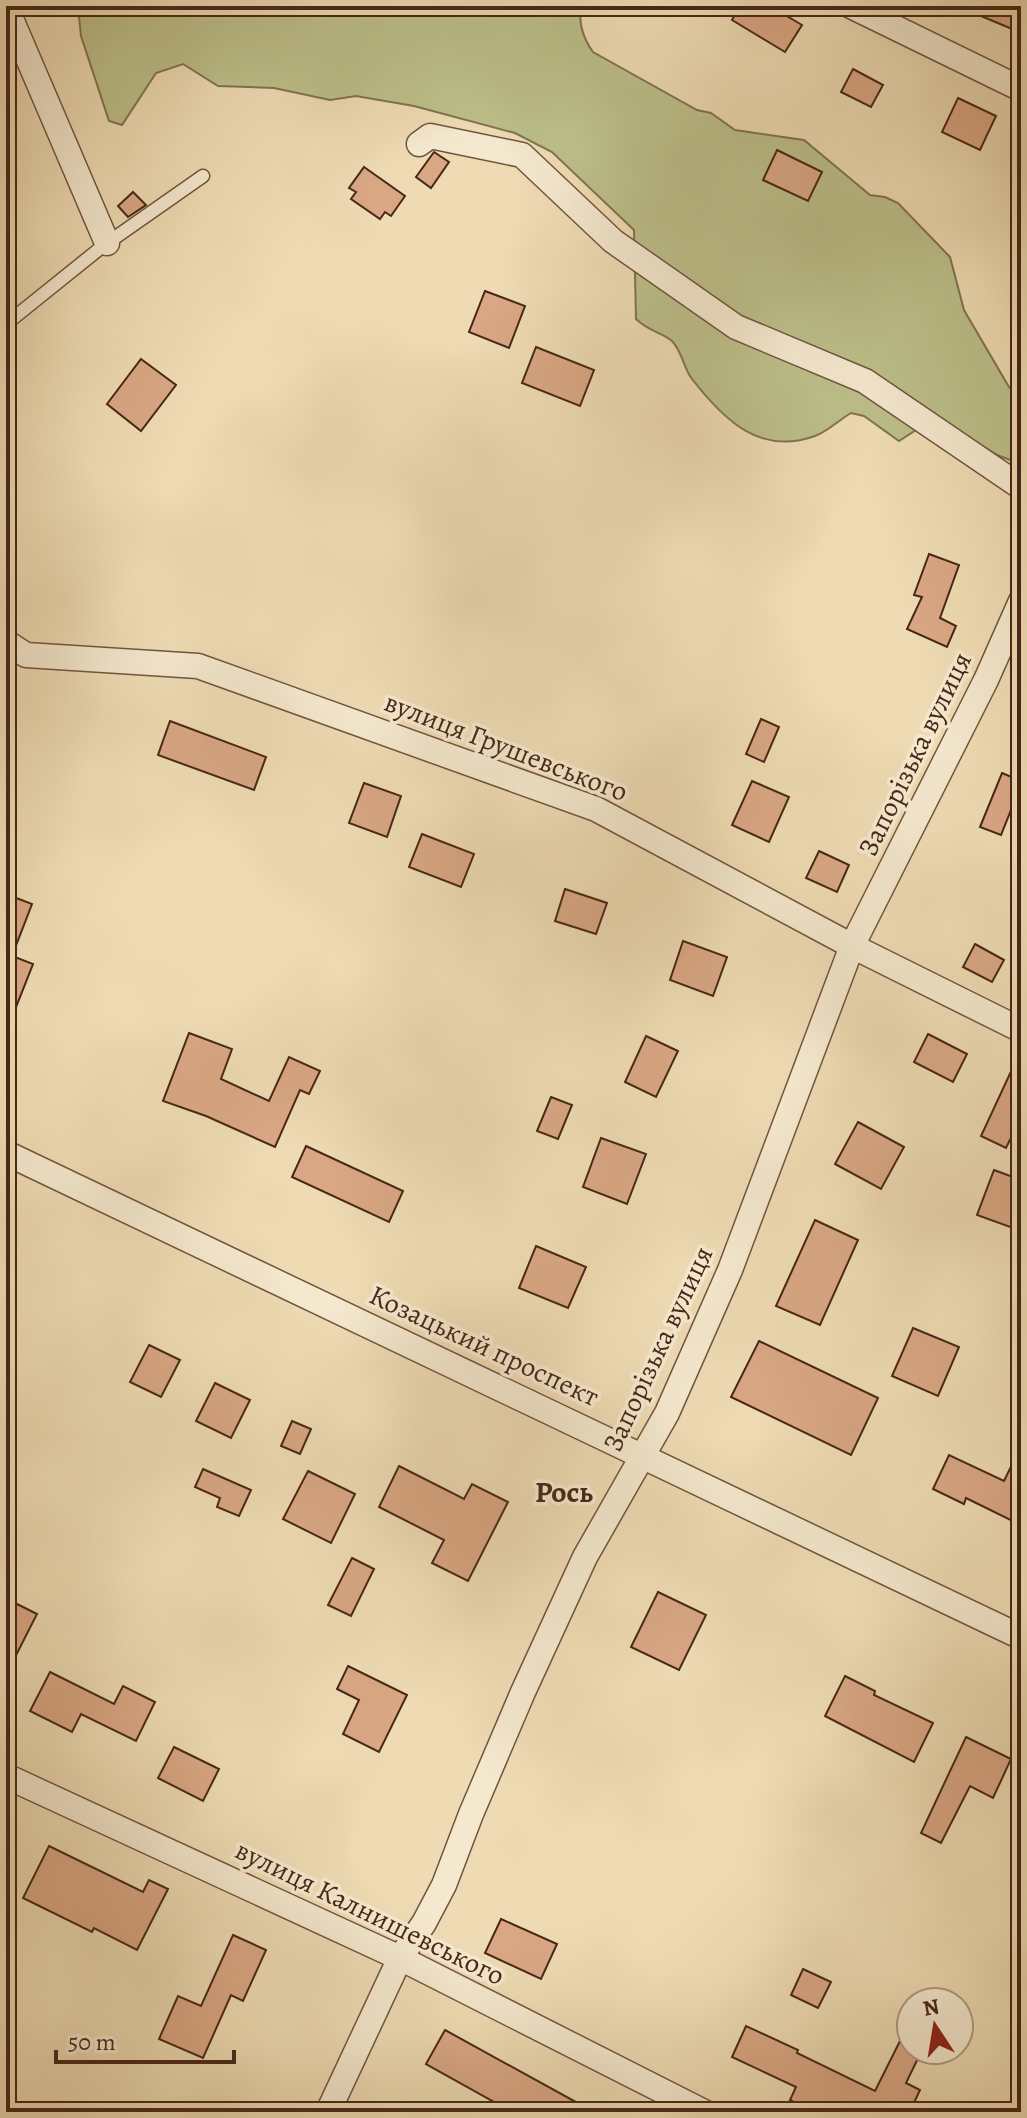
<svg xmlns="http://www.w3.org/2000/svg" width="1027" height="2118" font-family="Alegreya,serif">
  <rect width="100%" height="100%" fill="#eedbb3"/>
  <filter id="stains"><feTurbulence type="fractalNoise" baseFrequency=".0025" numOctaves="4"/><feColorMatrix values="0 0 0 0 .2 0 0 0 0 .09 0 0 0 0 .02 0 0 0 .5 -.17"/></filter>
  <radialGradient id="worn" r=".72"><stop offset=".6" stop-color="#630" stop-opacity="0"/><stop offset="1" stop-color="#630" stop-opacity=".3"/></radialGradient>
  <!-- green -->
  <path fill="#bcbf8a" stroke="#827350" stroke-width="2" d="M78 6H582C577 21 584 40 593 52L697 110 711 113 735 130 804 140 870 195 885 197 898 203 950 257 964 310 1009 387 1021 395V464L997 455 936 417 899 441 864 416 851 413C839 420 827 432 815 436 760 456 724 420 692 379 684 369 682 351 672 341 665 334 648 331 636 319L634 230 552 152 515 133 414 106 356 96 330 100 274 88 218 86 183 64 156 73 122 125 109 121 81 36Z"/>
  <!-- building -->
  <g fill="#d9a784" stroke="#482717" stroke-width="2">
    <polygon points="740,6 770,6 802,25 785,52 732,20"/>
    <polygon points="957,6 1021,6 1021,8 1012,29"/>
    <polygon points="853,69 883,85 871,107 841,92"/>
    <polygon points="958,98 996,116 980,150 942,132"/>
    <polygon points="777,150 822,172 808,201 763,180"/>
    <polygon points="434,152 449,162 431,188 416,177"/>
    <polygon points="364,167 405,196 391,216 385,212 380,219 351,199 356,192 349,188"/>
    <polygon points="133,192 146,205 128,217 118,206"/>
    <polygon points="485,291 525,306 509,348 469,332"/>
    <polygon points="536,347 594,370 580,406 522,383"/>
    <polygon points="141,359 176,385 141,431 107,404"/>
    <polygon points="929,554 959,565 940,618 956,626 947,647 907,629 922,597 914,595"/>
    <polygon points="761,719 779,727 764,762 746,754"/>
    <polygon points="170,721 266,757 254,790 158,755"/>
    <polygon points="1002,773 1021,781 1021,785 1001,835 980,827"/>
    <polygon points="752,781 789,797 769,842 732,825"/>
    <polygon points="364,783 401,796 387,837 349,823"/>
    <polygon points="422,834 474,854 461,887 409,867"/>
    <polygon points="819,851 849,865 837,892 806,878"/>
    <polygon points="565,889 607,903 596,934 555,921"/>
    <polygon points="6,894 32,904 12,956 33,964 7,1030"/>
    <polygon points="683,941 727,957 713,996 670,980"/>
    <polygon points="975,944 1004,960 992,982 963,967"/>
    <polygon points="189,1033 232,1049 221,1079 269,1101 289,1057 320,1071 309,1094 300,1090 275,1147 206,1116 163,1101"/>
    <polygon points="928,1034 967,1054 953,1082 914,1062"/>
    <polygon points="646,1036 678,1051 656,1097 625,1082"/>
    <polygon points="1021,1050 1021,1117 1006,1148 981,1136"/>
    <polygon points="551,1097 572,1105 558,1139 537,1131"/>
    <polygon points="858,1122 904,1147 881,1189 835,1164"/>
    <polygon points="601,1138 646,1154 627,1204 583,1187"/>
    <polygon points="306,1146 403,1191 389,1222 292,1177"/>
    <polygon points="994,1170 1021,1180 1021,1206 1013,1228 977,1215"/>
    <polygon points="815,1220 858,1240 820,1325 776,1306"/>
    <polygon points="536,1246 586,1267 568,1308 519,1288"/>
    <polygon points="913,1328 959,1347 938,1396 892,1376"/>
    <polygon points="759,1341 878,1398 851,1455 731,1397"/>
    <polygon points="149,1345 180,1360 161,1397 130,1382"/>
    <polygon points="215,1383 250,1400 231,1438 196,1421"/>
    <polygon points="292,1421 311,1429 300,1454 281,1446"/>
    <polygon points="1021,1446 1021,1525 966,1498 964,1504 933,1489 949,1455 1004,1481"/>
    <polygon points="399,1466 464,1499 472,1484 508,1502 468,1581 432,1563 444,1540 379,1507"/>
    <polygon points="203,1469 251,1490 239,1516 217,1507 220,1498 195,1487"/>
    <polygon points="308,1471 355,1494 331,1543 283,1519"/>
    <polygon points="352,1558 374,1569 351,1616 328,1605"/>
    <polygon points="658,1592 706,1615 679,1670 631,1647"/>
    <polygon points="17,1604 37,1614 6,1675 6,1626"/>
    <polygon points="348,1666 407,1695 379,1752 343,1734 359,1700 337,1689"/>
    <polygon points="50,1672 114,1704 123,1686 155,1702 136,1741 81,1714 72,1732 30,1711"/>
    <polygon points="845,1676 875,1691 874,1695 933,1723 914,1762 825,1716"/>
    <polygon points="966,1737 1011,1759 993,1798 970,1786 941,1843 921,1833"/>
    <polygon points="174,1747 219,1769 203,1801 158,1778"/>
    <polygon points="49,1846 143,1892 149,1880 168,1889 137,1950 94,1928 92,1932 23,1898"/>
    <polygon points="501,1919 557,1944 541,1979 485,1953"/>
    <polygon points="233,1935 266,1950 243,2001 231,1995 203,2058 159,2039 178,1996 201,2006"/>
    <polygon points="803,1969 831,1982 818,2008 791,1995"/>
    <polygon points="911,2019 911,2050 922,2050 906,2083 920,2090 911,2109 916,2112 813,2112 790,2100 796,2087 732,2057 746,2026 798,2050 797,2053 875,2091"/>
    <polygon points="445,2030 594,2112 512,2112 426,2064"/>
  </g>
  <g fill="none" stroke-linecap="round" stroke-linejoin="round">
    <!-- lane casing -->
    <g stroke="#72543e" stroke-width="15">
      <polyline id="lane" points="6,324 103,246 203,176"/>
    </g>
    <!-- street casing -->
    <g stroke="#72543e" stroke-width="27">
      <g id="street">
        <polyline points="851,6 1021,89"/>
        <polyline points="6,7 107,243"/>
        <polyline points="419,144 430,136 522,155 613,241 736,327 865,381 1021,487"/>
        <polyline points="6,642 26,655 198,666 596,809 852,946 1021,1030"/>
        <polyline points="6,1153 1021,1637"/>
        <polyline points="6,1776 400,1958 704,2112"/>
        <polyline points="328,2112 400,1958 424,1923 444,1885 471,1814 523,1692 585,1557 667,1413 730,1270 852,946 986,680 1021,601"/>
      </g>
    </g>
    <!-- lane -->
    <use href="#lane" stroke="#f4e8ce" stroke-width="12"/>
    <!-- street -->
    <use href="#street" stroke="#f4e8ce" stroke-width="24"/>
  </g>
  <g text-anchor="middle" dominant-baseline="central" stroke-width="7" stroke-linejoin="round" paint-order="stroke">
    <!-- street labels -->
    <g font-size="28" fill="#482717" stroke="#f4e8ce">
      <text transform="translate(506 747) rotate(21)">вулиця Грушевського</text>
      <text transform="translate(915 754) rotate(-64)">Запорізька вулиця</text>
      <text transform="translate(484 1346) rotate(25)">Козацький проспект</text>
      <text transform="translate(658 1349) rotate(-65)">Запорізька вулиця</text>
      <text transform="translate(370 1913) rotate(26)">вулиця Калнишевського</text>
    </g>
    <!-- neighbourhood labels -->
    <g font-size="30" font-weight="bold" fill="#482717" stroke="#f4e8ce">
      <text x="564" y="1492">Рось</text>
    </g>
  </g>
  <!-- margin -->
  <rect width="1027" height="2118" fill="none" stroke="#eedbb3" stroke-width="32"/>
  <rect x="8" y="8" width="1011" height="2102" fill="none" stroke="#482717" stroke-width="4"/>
  <rect x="16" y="16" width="995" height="2086" fill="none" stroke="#482717" stroke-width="2"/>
  <!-- north arrow -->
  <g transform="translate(935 2026) rotate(348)"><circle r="38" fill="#f4e8ce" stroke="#af9b85" stroke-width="2"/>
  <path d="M0-6L14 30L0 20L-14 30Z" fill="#8f2418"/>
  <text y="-12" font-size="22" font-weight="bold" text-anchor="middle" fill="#482717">N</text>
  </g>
  <!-- scale -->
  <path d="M56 2050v12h178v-12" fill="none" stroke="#482717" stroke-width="4"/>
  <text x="68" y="2050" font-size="24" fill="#482717" stroke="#f4e8ce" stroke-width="6" paint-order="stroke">50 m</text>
  <rect width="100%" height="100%" filter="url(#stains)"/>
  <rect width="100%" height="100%" fill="url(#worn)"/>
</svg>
